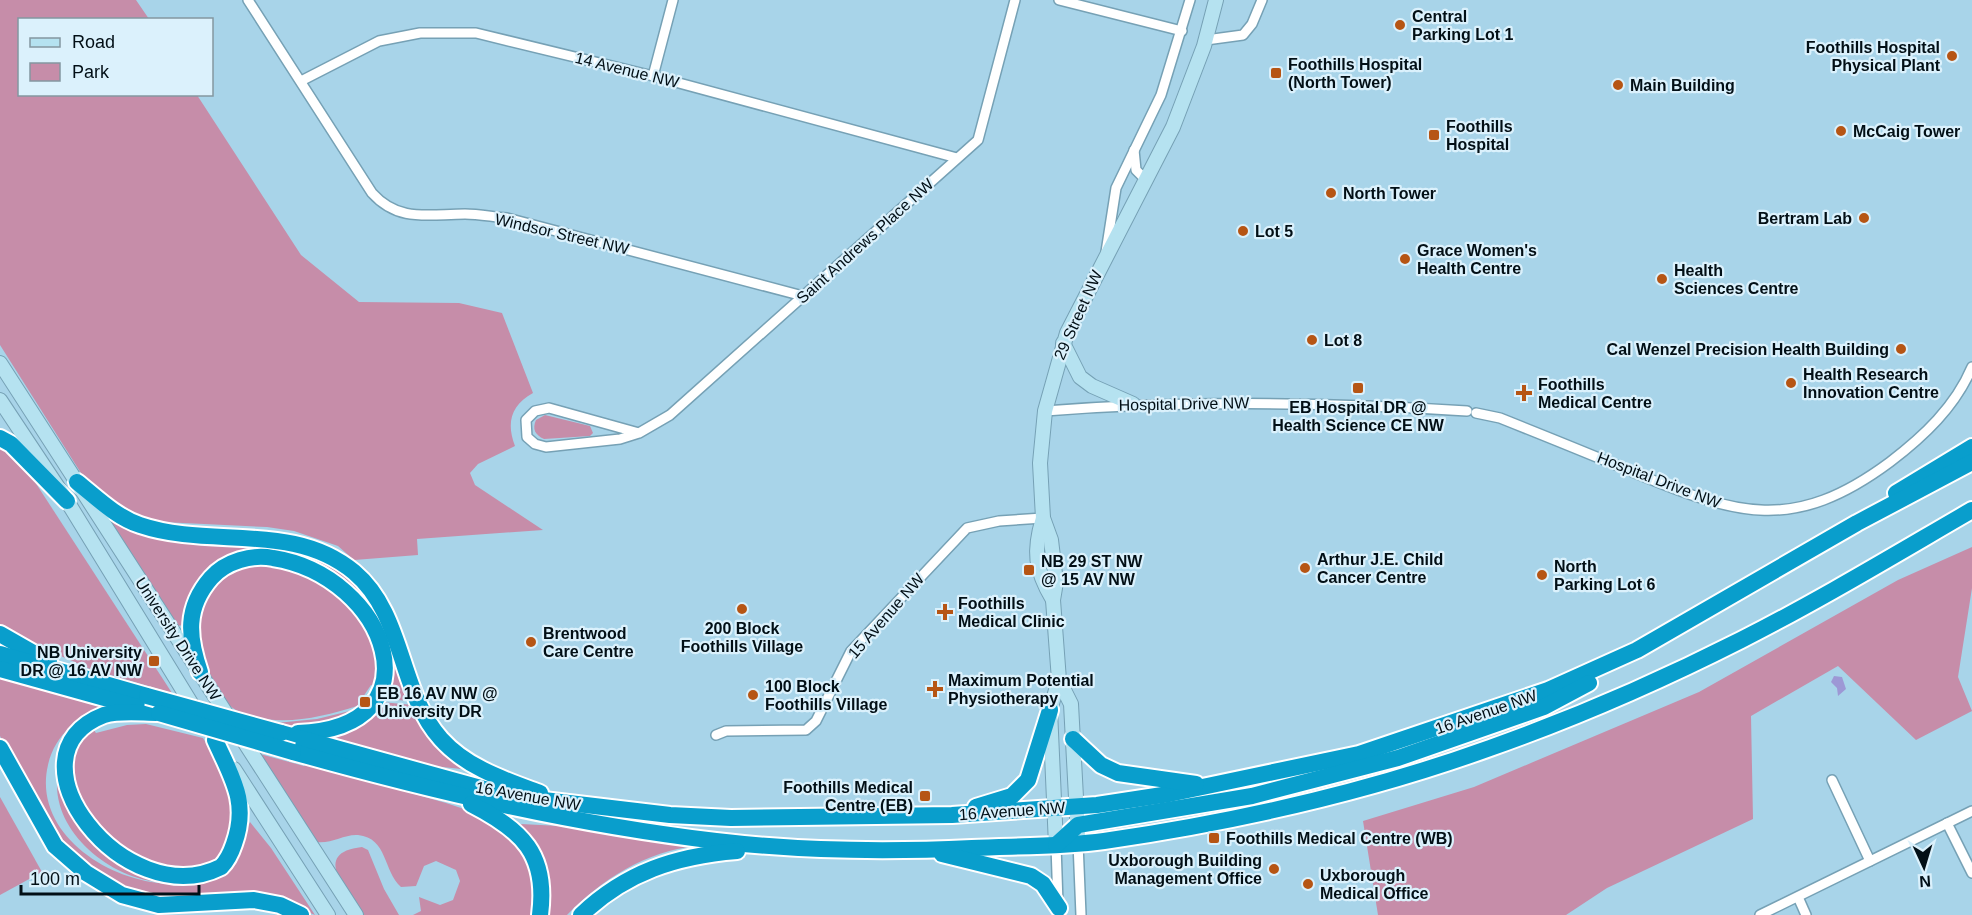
<svg xmlns="http://www.w3.org/2000/svg" width="1972" height="915" font-family="Arial,sans-serif">
  <rect width="100%" height="100%" fill="#a8d4e9"/>
  <!-- green -->
  <g fill="#c68da9">
    <path d="M0 0H136L149 19 20 20V94L197 95 301 255 359 302 459 303 502 313 533 393C511 405 506 423 515 446L478 464 470 473 475 485 543 530 417 539 418 555 354 560 338 546 294 531 267 527 162 522 137 516 86 481 0 345Z"/>
    <path d="M545 415 590 426 593 433 590 436 544 439C535 435 532 429 536 420Z"/>
    <polygon points="0,446 35,482 172,693 90,669 0,629"/>
    <path d="M103 513 150 538 286 548 330 563 356 583 380 615 409 701 386 699 385 695C402 646 370 621 344 583L238 555 184 618 183 625 178 626Z"/>
    <polygon points="1972,547 1972,588 1958,677 1972,711 1916,740 1838,666 1751,716 1753,819 1607,888 1566,915 1378,915 1363,821 1474,787 1699,692 1898,580"/>
    <path d="M264 563 310 574 353 607 378 652 376 687 371 685 357 706C320 718 273 729 236 710 226 705 218 689 212 678 183 622 198 573 264 563Z"/>
    <path d="M0 677 112 708C98 713 83 718 71 727 59 736 51 751 48 765 27 854 167 915 229 867 240 853 243 838 250 822L271 848 315 915 285 902 169 900 118 888 77 860 54 832 0 736Z"/>
    <polygon points="381,702 413,705 436,742 461,769 415,764 324,739 325,736 359,726"/>
    <polygon points="358,709 351,718 293,728 276,723 317,719"/>
    <path d="M146 724 203 738 218 763 237 814 219 860C207 867 189 881 174 882 122 887 56 839 57 784 57 776 58 765 63 758 70 747 84 738 93 729L96 733 127 725Z"/>
    <path d="M260 754 304 766 306 763 446 803 467 810 510 834 534 871 536 915H413L421 911 419 897 440 905 453 900 460 881 456 870 436 861 424 866 416 886 401 887C383 871 388 838 358 835 344 834 332 844 316 842Z"/>
    <polygon points="0,797 42,872 0,895"/>
    <path d="M521 824 560 826 696 846C646 851 601 880 567 915H549C555 880 538 853 521 824Z"/>
    <path d="M362 847 368 850 384 889 399 915H363C348 890 310 853 362 847Z"/>
  </g>
  <!-- water -->
  <polygon fill="#9d98d5" points="1834,676 1842,677 1846,689 1838,696 1837,688 1831,682"/>
  <g fill="none" stroke-linecap="round" stroke-linejoin="round">
    <!-- street casing -->
    <g stroke="#76a1b5" stroke-width="12">
      <g id="street">
        <path d="M248 0 372 193C399 223 429 214 465 214 479 214 493 217 507 218L803 296"/>
        <polyline points="1059,0 1182,31"/>
        <polyline points="1206,40 1243,35 1252,24 1262,0"/>
        <polyline points="653,76 673,0"/>
        <polyline points="301,81 379,41 420,33 476,33 653,76 957,158"/>
        <polyline points="1134,150 1136,170 1146,180"/>
        <polyline points="1106,252 1116,188 1161,95 1190,0"/>
        <path d="M1045 411C1186 400 1326 402 1467 411"/>
        <path d="M1476 413 1500 418C1545 436 1590 454 1635 473 1737 515 1793 534 1890 462 1924 436 1955 407 1972 367"/>
        <polyline points="639,433 549,408 535,411 526,420 527,437 535,444 546,447 620,439 639,433 670,415 978,140 1015,0"/>
        <polyline points="716,735 726,731 806,730 816,721 851,651 967,528 999,521 1043,518"/>
        <polyline points="1832,780 1870,861"/>
        <polyline points="1947,823 1972,873"/>
        <polyline points="1078,843 1081,915"/>
        <polyline points="1056,845 1058,904"/>
        <polyline points="1798,897 1806,915"/>
        <polyline points="1760,915 1972,811"/>
      </g>
    </g>
    <!-- secondary casing -->
    <g stroke="#76a1b5" stroke-width="16">
      <g id="secondary">
        <polyline points="1063,343 1080,377 1092,386 1133,404"/>
        <polyline points="0,363 356,915"/>
        <polyline points="0,400 67,501 197,713"/>
        <path d="M1043 518C1033 551 1035 570 1053 600"/>
        <polyline points="234,769 328,915"/>
        <polyline points="1078,835 1071,704 1059,680 1053,600 1056,582 1051,540 1043,518 1040,463 1045,411 1067,333 1173,127 1204,46 1216,0"/>
        <polyline points="1056,845 1050,710 1059,680"/>
      </g>
    </g>
    <!-- highway casing -->
    <g stroke="#fff" stroke-width="20">
      <g id="highway">
        <polyline points="0,438 11,444 67,501"/>
        <path d="M77 482C97 498 116 517 140 525 211 549 293 521 354 572 405 615 398 691 441 739 467 768 505 780 540 793"/>
        <polyline points="1896,493 1972,447"/>
        <polyline points="0,634 49,662"/>
        <polyline points="0,654 147,696"/>
        <polyline points="0,669 137,707"/>
        <path d="M200 672C188 637 185 608 211 578 226 561 252 554 273 558 388 576 442 728 298 733"/>
        <path d="M159 713C141 713 121 710 104 715 0 755 125 915 221 867 228 860 231 853 234 844 249 802 232 778 215 740"/>
        <polyline points="281,733 510,796 670,815 731,818 952,815 1097,805 1169,794 1359,754 1548,690 1637,650 1857,523 1972,462"/>
        <polyline points="1073,739 1101,765 1118,773 1196,784"/>
        <polyline points="0,748 55,846 86,873 122,895 159,905 254,900 280,905 301,915"/>
        <path d="M293 752C432 791 572 824 716 841 800 851 887 852 972 848 1015 846 1060 847 1104 841 1235 822 1365 793 1490 748 1575 718 1660 681 1741 640 1820 600 1896 554 1972 510"/>
        <path d="M471 804C522 830 548 854 540 915"/>
        <polyline points="976,807 1012,796 1028,780 1050,710"/>
        <polyline points="1056,845 1078,825 1252,796 1398,758 1544,707 1589,683"/>
        <polyline points="942,854 1031,876 1043,884 1059,908"/>
        <path d="M581 915C626 872 676 856 737 851"/>
      </g>
    </g>
    <!-- street -->
    <use href="#street" stroke="#fff" stroke-width="9"/>
    <!-- secondary -->
    <use href="#secondary" stroke="#b5e2f0" stroke-width="14"/>
    <!-- highway -->
    <use href="#highway" stroke="#099ecc" stroke-width="16"/>
    <!-- highway-bridge casing -->
    <g stroke="#fff" stroke-width="20" stroke-linecap="butt">
      <g id="highway-bridge">
        <polyline points="147,696 281,733"/>
        <polyline points="159,713 293,752"/>
      </g>
    </g>
    <!-- highway-bridge -->
    <use href="#highway-bridge" stroke="#099ecc" stroke-width="16"/>
  </g>
  <!-- markers -->
  <g fill="#b65514" stroke="#dbf1fc" stroke-width="2">
    <circle cx="1400" cy="25" r="6"/>
    <circle cx="1952" cy="56" r="6"/>
    <rect x="1270" y="67" width="12" height="12" rx="3"/>
    <circle cx="1618" cy="85" r="6"/>
    <circle cx="1841" cy="131" r="6"/>
    <rect x="1428" y="129" width="12" height="12" rx="3"/>
    <circle cx="1331" cy="193" r="6"/>
    <circle cx="1864" cy="218" r="6"/>
    <circle cx="1243" cy="231" r="6"/>
    <circle cx="1405" cy="259" r="6"/>
    <circle cx="1662" cy="279" r="6"/>
    <circle cx="1312" cy="340" r="6"/>
    <circle cx="1901" cy="349" r="6"/>
    <circle cx="1791" cy="383" r="6"/>
    <rect x="1352" y="382" width="12" height="12" rx="3"/>
    <path d="M1521 384h6v6h6v6h-6v6h-6v-6h-6v-6h6z"/>
    <circle cx="1305" cy="568" r="6"/>
    <rect x="1023" y="564" width="12" height="12" rx="3"/>
    <circle cx="1542" cy="575" r="6"/>
    <circle cx="742" cy="609" r="6"/>
    <path d="M942 603h6v6h6v6h-6v6h-6v-6h-6v-6h6z"/>
    <circle cx="531" cy="642" r="6"/>
    <rect x="148" y="655" width="12" height="12" rx="3"/>
    <path d="M932 680h6v6h6v6h-6v6h-6v-6h-6v-6h6z"/>
    <circle cx="753" cy="695" r="6"/>
    <rect x="359" y="696" width="12" height="12" rx="3"/>
    <rect x="919" y="790" width="12" height="12" rx="3"/>
    <rect x="1208" y="832" width="12" height="12" rx="3"/>
    <circle cx="1274" cy="869" r="6"/>
    <circle cx="1308" cy="884" r="6"/>
  </g>
  <g text-anchor="middle" dominant-baseline="central" stroke-width="4.5" stroke-linejoin="round" paint-order="stroke">
    <!-- poi labels -->
    <g font-size="16" font-weight="bold" fill="#020f16" stroke="#dbf1fc" text-anchor="start">
      <text x="1412" y="16">Central<tspan x="1412" dy="18">Parking Lot 1</tspan></text>
      <text x="1940" y="47" text-anchor="end">Foothills Hospital<tspan x="1940" dy="18">Physical Plant</tspan></text>
      <text x="1288" y="64">Foothills Hospital<tspan x="1288" dy="18">(North Tower)</tspan></text>
      <text x="1630" y="85">Main Building</text>
      <text x="1446" y="126">Foothills<tspan x="1446" dy="18">Hospital</tspan></text>
      <text x="1853" y="131">McCaig Tower</text>
      <text x="1343" y="193">North Tower</text>
      <text x="1852" y="218" text-anchor="end">Bertram Lab</text>
      <text x="1255" y="231">Lot 5</text>
      <text x="1417" y="250">Grace Women's<tspan x="1417" dy="18">Health Centre</tspan></text>
      <text x="1674" y="270">Health<tspan x="1674" dy="18">Sciences Centre</tspan></text>
      <text x="1324" y="340">Lot 8</text>
      <text x="1889" y="349" text-anchor="end">Cal Wenzel Precision Health Building</text>
      <text x="1803" y="374">Health Research<tspan x="1803" dy="18">Innovation Centre</tspan></text>
      <text x="1538" y="384">Foothills<tspan x="1538" dy="18">Medical Centre</tspan></text>
      <text x="1358" y="407" text-anchor="middle">EB Hospital DR @<tspan x="1358" dy="18">Health Science CE NW</tspan></text>
      <text x="1317" y="559">Arthur J.E. Child<tspan x="1317" dy="18">Cancer Centre</tspan></text>
      <text x="1041" y="561">NB 29 ST NW<tspan x="1041" dy="18">@ 15 AV NW</tspan></text>
      <text x="1554" y="566">North<tspan x="1554" dy="18">Parking Lot 6</tspan></text>
      <text x="958" y="603">Foothills<tspan x="958" dy="18">Medical Clinic</tspan></text>
      <text x="742" y="628" text-anchor="middle">200 Block<tspan x="742" dy="18">Foothills Village</tspan></text>
      <text x="543" y="633">Brentwood<tspan x="543" dy="18">Care Centre</tspan></text>
      <text x="142" y="652" text-anchor="end">NB University<tspan x="142" dy="18">DR @ 16 AV NW</tspan></text>
      <text x="948" y="680">Maximum Potential<tspan x="948" dy="18">Physiotherapy</tspan></text>
      <text x="765" y="686">100 Block<tspan x="765" dy="18">Foothills Village</tspan></text>
      <text x="377" y="693">EB 16 AV NW @<tspan x="377" dy="18">University DR</tspan></text>
      <text x="913" y="787" text-anchor="end">Foothills Medical<tspan x="913" dy="18">Centre (EB)</tspan></text>
      <text x="1226" y="838">Foothills Medical Centre (WB)</text>
      <text x="1262" y="860" text-anchor="end">Uxborough Building<tspan x="1262" dy="18">Management Office</tspan></text>
      <text x="1320" y="875">Uxborough<tspan x="1320" dy="18">Medical Office</tspan></text>
    </g>
    <!-- street labels -->
    <g font-size="16" fill="#020f16" stroke="#dbf1fc">
      <text transform="translate(627 70) rotate(14)">14 Avenue NW</text>
      <text transform="translate(562 234) rotate(13)">Windsor Street NW</text>
      <text transform="translate(865 241) rotate(-42)">Saint Andrews Place NW</text>
      <text transform="translate(1078 315) rotate(-66)">29 Street NW</text>
      <text transform="translate(1184 404) rotate(-1)">Hospital Drive NW</text>
      <text transform="translate(1659 480) rotate(21)">Hospital Drive NW</text>
      <text transform="translate(886 616) rotate(-49)">15 Avenue NW</text>
      <text transform="translate(178 639) rotate(57)">University Drive NW</text>
      <text transform="translate(1486 712) rotate(-19)">16 Avenue NW</text>
      <text transform="translate(528 796) rotate(10)">16 Avenue NW</text>
      <text transform="translate(1012 811) rotate(-4)">16 Avenue NW</text>
    </g>
  </g>
  <!-- legend -->
  <rect x="18" y="18" width="195" height="78" fill="#dbf1fc" stroke="#8497a0" stroke-width="1.5"/>
  <rect x="30" y="38" width="30" height="9" fill="#b5e2f0" stroke="#8497a0" stroke-width="1.5"/>
  <text x="72" y="48" font-size="18" fill="#020f16">Road</text>
  <rect x="30" y="63" width="30" height="18" fill="#c68da9" stroke="#8497a0" stroke-width="1.5"/>
  <text x="72" y="78" font-size="18" fill="#020f16">Park</text>
  <!-- north arrow -->
  <g transform="translate(1924 867) rotate(176)" stroke="#dbf1fc" stroke-width="4.5" paint-order="stroke">
  <path d="M0-4.5L10 22L0 15L-10 22Z" fill="#020f16"/>
  <text y="-9" font-size="16" font-weight="bold" text-anchor="middle" fill="#020f16">N</text>
  </g>
  <!-- scale -->
  <path d="M21 885v9h178v-9" fill="none" stroke="#020f16" stroke-width="3"/>
  <text x="30" y="885" font-size="18" fill="#020f16" stroke="#dbf1fc" stroke-width="4.5" paint-order="stroke">100 m</text>
</svg>
